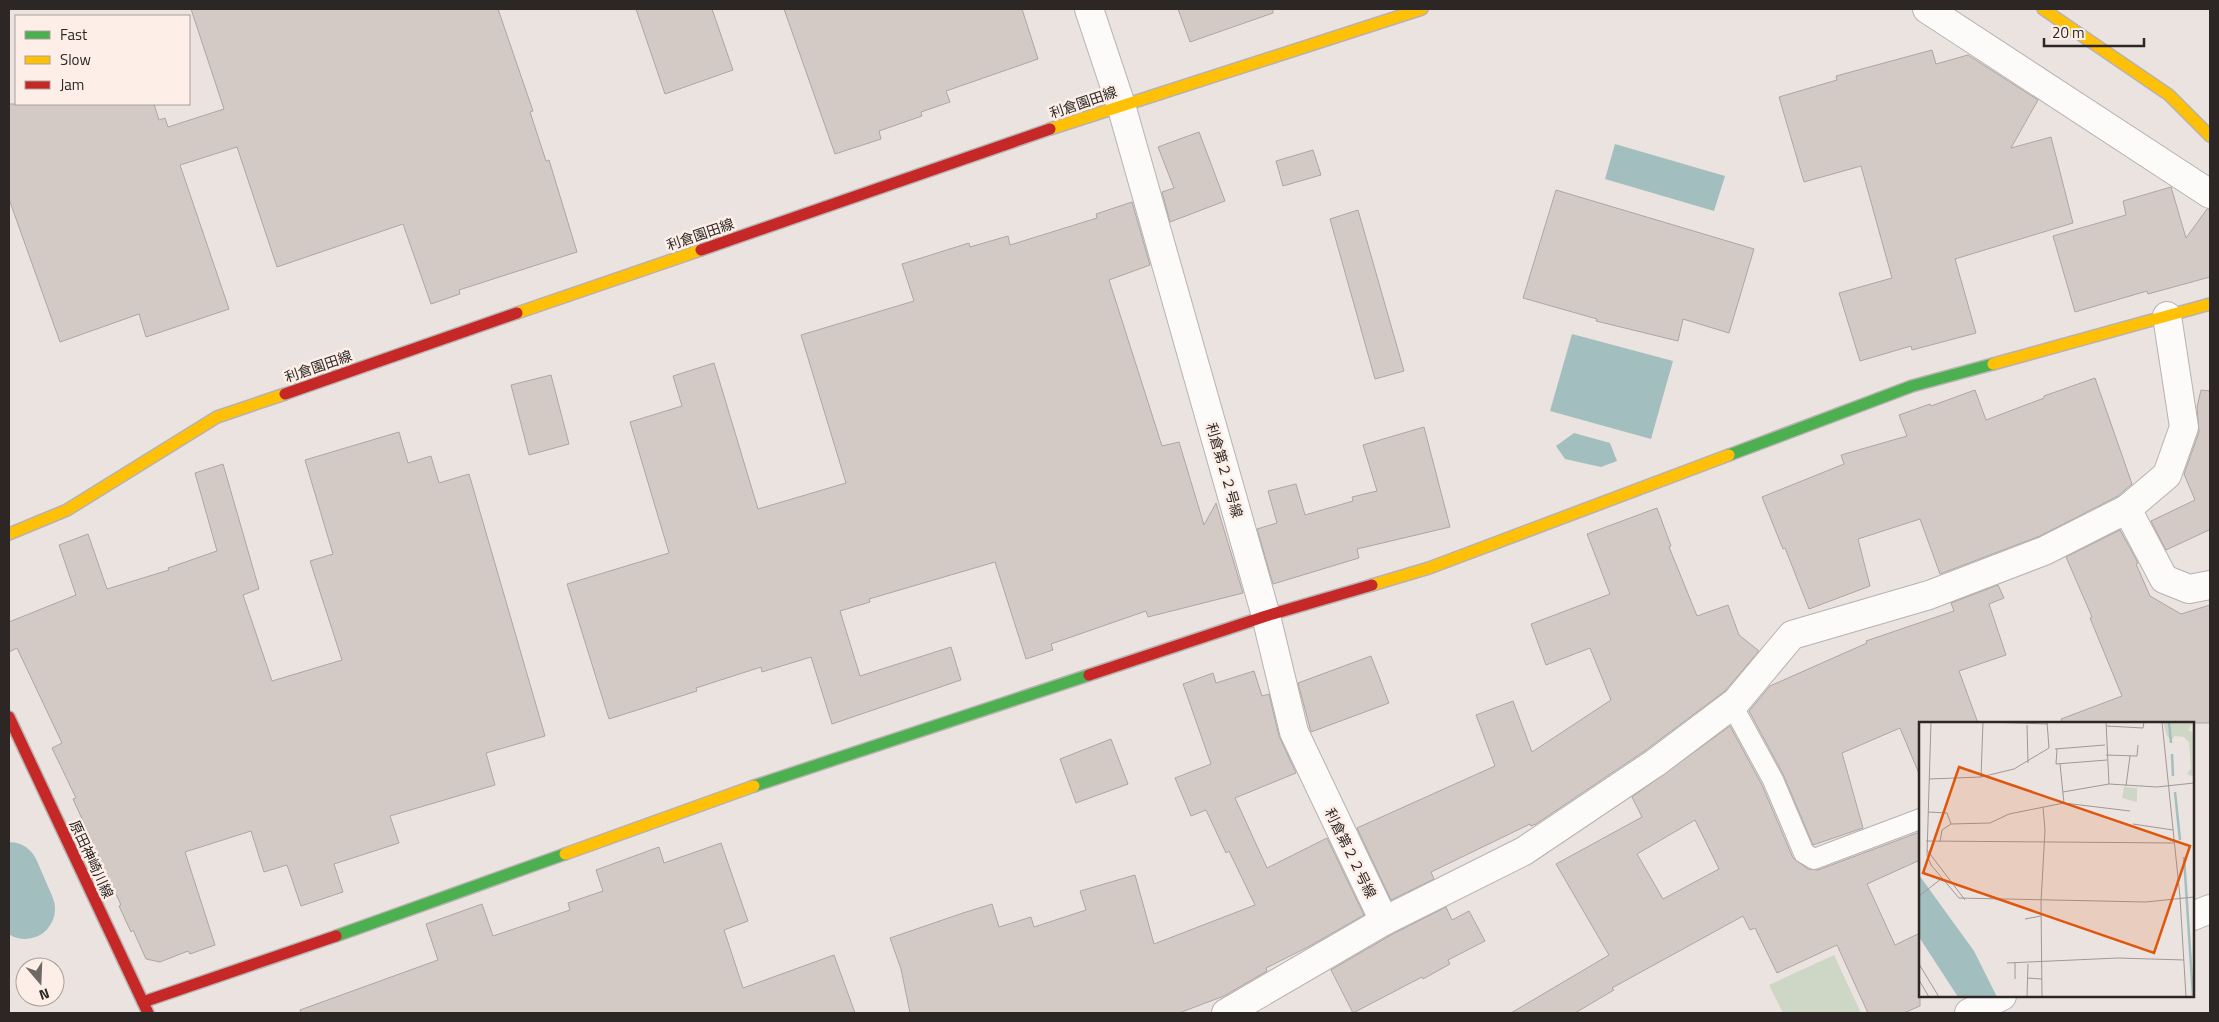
<svg xmlns="http://www.w3.org/2000/svg" width="2219" height="1022" font-family="'Titillium Web','Noto Sans JP',sans-serif">
  <rect width="100%" height="100%" fill="#ebe3e0"/>
  <!-- green -->
  <polygon fill="#ced6c5" points="1834,955 1861,1013 1783,1013 1769,985"/>
  <!-- water -->
  <g fill="#a3bebf">
    <polygon points="1615,144 1725,176 1714,211 1605,179"/>
    <polygon points="1572,334 1673,361 1651,439 1550,411"/>
    <polygon points="1574,433 1610,443 1617,461 1601,467 1565,459 1556,446"/>
  </g>
  <g fill="none" stroke-linecap="round" stroke-linejoin="round">
    <!-- river -->
    <polyline stroke="#a3bebf" stroke-width="60" points="9,872 25,909"/>
  </g>
  <!-- building -->
  <g fill="#d4cac5" stroke="#aca6a4" fill-rule="evenodd">
    <polygon points="191,9 498,9 533,111 530,112 546,161 549,160 577,252 459,290 460,294 431,304 403,224 277,267 237,147 180,165 229,309 146,337 139,314 60,342 9,199 9,104 154,104 159,120 165,118 168,127 224,109"/>
    <polygon points="636,9 712,9 733,70 665,94"/>
    <polygon points="784,9 1022,9 1038,59 946,91 950,102 921,112 922,116 879,131 881,139 835,154"/>
    <polygon points="1178,9 1273,9 1273,13 1190,42"/>
    <polygon points="1932,50 1936,64 1968,55 2038,100 2011,148 2051,137 2073,223 1955,259 1976,333 1912,350 1911,346 1860,361 1839,293 1892,278 1861,166 1804,182 1779,97 1837,80 1836,76"/>
    <polygon points="1199,132 1225,201 1170,222 1162,192 1174,188 1158,147"/>
    <polygon points="1313,150 1321,175 1283,186 1276,161"/>
    <polygon points="2171,187 2186,238 2207,209 2210,209 2210,277 2148,294 2147,291 2075,312 2053,236 2126,215 2123,201"/>
    <polygon points="1556,190 1754,249 1729,333 1683,319 1678,341 1596,321 1597,319 1523,298"/>
    <polygon points="1132,202 1150,265 1109,280 1162,446 1179,442 1204,525 1216,503 1243,593 1148,617 1146,611 1051,644 1053,650 1026,659 995,562 869,599 870,602 840,611 860,676 951,647 961,680 832,724 811,657 762,672 761,667 696,688 697,691 609,719 567,584 669,553 630,422 682,406 673,376 714,363 758,509 846,483 801,335 914,301 902,264 969,243 970,247 1008,236 1010,245 1097,218 1096,214"/>
    <polygon points="1358,210 1404,371 1375,379 1330,219"/>
    <polygon points="551,375 569,444 529,455 511,385"/>
    <polygon points="2095,378 2132,484 2118,496 2040,536 1940,574 1920,519 1858,539 1870,586 1809,609 1785,548 1783,549 1762,497 1844,464 1841,455 1907,436 1899,415 1930,404 1931,406 1975,390 1986,420 2044,398 2044,396"/>
    <polygon points="2201,390 2210,391 2210,531 2209,530 2166,550 2151,521 2195,500 2184,474 2199,432 2197,407"/>
    <polygon points="1424,427 1450,527 1357,549 1359,558 1273,584 1257,529 1277,523 1268,491 1296,484 1305,515 1353,501 1352,497 1377,491 1363,445"/>
    <polygon points="399,432 408,463 431,456 439,483 469,474 545,736 486,753 495,785 390,816 399,843 334,864 343,892 301,906 287,865 264,872 251,831 185,852 215,945 190,954 188,951 160,962 146,959 133,930 131,932 119,906 121,905 73,799 76,798 52,748 62,743 17,648 9,652 9,622 76,595 59,545 88,534 107,589 169,570 168,568 217,551 195,473 223,464 259,589 243,595 272,681 342,660 310,561 333,554 305,460"/>
    <polygon points="1657,508 1671,546 1669,547 1697,616 1728,605 1739,635 1759,651 1725,691 1646,750 1536,824 1531,826 1530,824 1431,872 1434,879 1391,900 1357,828 1495,766 1476,715 1513,701 1532,752 1611,700 1590,648 1546,665 1531,624 1610,594 1587,534"/>
    <polygon points="2120,530 2138,563 2136,564 2150,596 2181,614 2210,605 2210,723 2062,723 2061,719 2122,696 2090,618 2092,617 2066,557"/>
    <polygon points="1998,585 2004,598 1989,604 2006,655 1959,671 1978,723 1920,723 1920,776 1900,728 1842,753 1863,828 1813,845 1783,774 1749,711 1770,686 1867,643 1866,641 1954,611 1951,603"/>
    <polygon points="1371,656 1389,703 1311,732 1298,683"/>
    <polygon points="1254,671 1262,696 1269,694 1279,736 1296,773 1235,798 1267,868 1327,838 1364,915 1308,947 1266,968 1267,971 1224,996 1179,1013 910,1013 901,969 890,938 963,913 992,904 999,927 1031,917 1034,927 1086,910 1080,891 1135,875 1154,944 1255,905 1229,851 1226,853 1206,810 1191,816 1175,778 1211,764 1183,684 1213,673 1216,683"/>
    <path d="M1730 726 1762 785 1793 858 1808 869 1818 870 1920 832V860L1867 884 1895 945 1920 933V1006L1904 1013H1868L1837 945 1777 973 1755 928 1750 930 1743 916 1612 988 1614 990 1575 1013H1511L1609 955 1556 864 1642 817 1632 797ZM1695 820 1719 869 1663 899 1637 854Z"/>
    <polygon points="1111,739 1128,784 1076,803 1060,759"/>
    <polygon points="721,843 748,921 724,930 743,988 834,955 855,1013 301,1013 300,1010 438,960 426,924 482,904 493,936 570,910 568,903 603,891 596,870 659,847 664,863"/>
    <polygon points="1446,907 1452,920 1469,911 1485,941 1448,960 1450,964 1423,979 1422,977 1353,1013 1331,970 1391,935"/>
  </g>
  <g fill="none" stroke-linecap="round" stroke-linejoin="round">
    <!-- lane casing -->
    <g stroke="#b8b2b0" stroke-width="22">
      <polyline id="lane" points="1732,705 1773,780 1804,853 1814,859 1920,819"/>
    </g>
    <!-- street casing -->
    <g stroke="#b8b2b0" stroke-width="30">
      <g id="street">
        <polyline points="1089,9 1121,105 1266,616 1294,732 1384,921"/>
        <polyline points="1927,9 2210,194"/>
        <polyline points="2127,509 2164,579 2189,589 2210,585"/>
        <polyline points="2193,916 2210,909"/>
        <polyline points="1226,1013 1384,921 1524,851 1655,763 1736,702 1792,635 1929,595 2044,551 2127,509 2167,475 2184,427 2167,316"/>
        <polyline points="1969,1013 2002,996"/>
      </g>
    </g>
    <!-- fast casing -->
    <g stroke="#b8b2b0" stroke-width="14">
      <g id="fast">
        <polyline points="1729,455 1912,386 1993,364"/>
        <polyline points="754,786 1089,675"/>
        <polyline points="336,936 565,854"/>
      </g>
    </g>
    <!-- slow casing -->
    <g stroke="#b8b2b0" stroke-width="14">
      <g id="slow">
        <polyline points="2043,9 2169,95 2210,136"/>
        <polyline points="1050,129 1422,9"/>
        <polyline points="517,313 701,250"/>
        <polyline points="1993,364 2210,304"/>
        <polyline points="9,534 67,510 217,417 285,394"/>
        <polyline points="1372,585 1429,568 1729,455"/>
        <polyline points="565,854 754,786"/>
      </g>
    </g>
    <!-- jam casing -->
    <g stroke="#b8b2b0" stroke-width="14">
      <g id="jam">
        <polyline points="701,250 1050,129"/>
        <polyline points="285,394 517,313"/>
        <polyline points="1089,675 1266,616 1372,585"/>
        <polyline points="9,717 148,1013"/>
        <polyline points="143,1002 336,936"/>
      </g>
    </g>
    <!-- lane -->
    <use href="#lane" stroke="#fcfbfa" stroke-width="20"/>
    <!-- street -->
    <use href="#street" stroke="#fcfbfa" stroke-width="28"/>
    <!-- fast -->
    <use href="#fast" stroke="#4caf50" stroke-width="11"/>
    <!-- slow -->
    <use href="#slow" stroke="#ffc107" stroke-width="11"/>
    <!-- jam -->
    <use href="#jam" stroke="#c62828" stroke-width="11"/>
  </g>
  <g text-anchor="middle" dominant-baseline="central" stroke-width="5" stroke-linejoin="round" paint-order="stroke">
    <!-- street labels -->
    <g font-size="14" fill="#2c2724" stroke="#fdefe8">
      <text transform="translate(1083 102) rotate(-19)">利倉園田線</text>
      <text transform="translate(700 234) rotate(-19)">利倉園田線</text>
      <text transform="translate(318 366) rotate(-19)">利倉園田線</text>
      <text transform="translate(1225 470) rotate(74)">利倉第２２号線</text>
      <text transform="translate(1351 853) rotate(64)">利倉第２２号線</text>
      <text transform="translate(92 859) rotate(65)">原田神崎川線</text>
    </g>
  </g>
  <!-- overview -->
  <g transform="translate(1919 722)">
    <rect width="275" height="275" fill="#ebe3e0"/>
    <path d="M244 0H275L269 8 275 11V55L268 52 272 46 270 20 265 15 255 14 253 18 248 14ZM205 65 218 66V80L203 76Z" fill="#ced6c5"/>
    <path d="M0 153 55 229 78 275H39L0 215Z" fill="#a3bebf"/>
    <path fill="none" stroke="#a3bebf" stroke-width="2.5" d="M250 0 252 21M253 32 254 54M256 70 261 118M265 135 274 275"/>
    <path fill="none" stroke="#9f9895" stroke-width="1" d="M12 0 8 133 12 143 40 176 227 180 275 175M70 0 128 2M187 0 190 62M243 0 261 175 267 275M108 3 109 41M187 4 224 6 225 0M136 27 186 23M138 27 137 42 188 38M187 33 218 34 219 23M141 42 145 81M62 55 64 0M10 57 62 55 95 47 130 26 128 0M207 64 211 34M144 70 190 62 238 65 275 61M9 90 28 91 32 102M214 102 254 108M7 119 256 121M21 120 23 108 32 102 71 101 90 92 145 81 211 89M8 128 46 178M0 174 22 157M106 197 122 194M88 241 199 236 265 238M96 241V257M0 242 20 275M108 256 123 257M0 258 10 275M108 275 109 242M123 275 122 180 126 108 124 85"/>
    <path fill="#df560d" fill-opacity="0.15" stroke="#df560d" stroke-width="2.5" d="M40 45 271 124 235 231 4 151Z"/>
    <rect width="275" height="275" fill="none" stroke="#2c2724" stroke-width="2.5"/>
  </g>
  <!-- border -->
  <rect width="2219" height="1022" fill="none" stroke="#2c2724" stroke-width="20"/>
  <!-- legend -->
  <rect x="15" y="15" width="175" height="90" fill="#fdefe8" stroke="#a99f9a"/>
  <rect x="25" y="31" width="25" height="8" fill="#4caf50" stroke="#a99f9a"/>
  <text x="60" y="40" font-size="15" fill="#2c2724">Fast</text>
  <rect x="25" y="56" width="25" height="8" fill="#ffc107" stroke="#a99f9a"/>
  <text x="60" y="65" font-size="15" fill="#2c2724">Slow</text>
  <rect x="25" y="81" width="25" height="8" fill="#c62828" stroke="#a99f9a"/>
  <text x="60" y="90" font-size="15" fill="#2c2724">Jam</text>
  <!-- north arrow -->
  <g transform="translate(40 982) rotate(161)"><circle r="24" fill="#fdefe8" stroke="#a99f9a"/>
  <path d="M0-4L9 19L0 12L-9 19Z" fill="#6f6966"/>
  <text y="-8" font-size="14" font-weight="bold" text-anchor="middle" fill="#2c2724">N</text>
  </g>
  <!-- scale -->
  <path d="M2044 38v8h100v-8" fill="none" stroke="#2c2724" stroke-width="2.5"/>
  <text x="2052" y="38" font-size="15" fill="#2c2724" stroke="#fdefe8" stroke-width="4" paint-order="stroke">20 m</text>
</svg>
